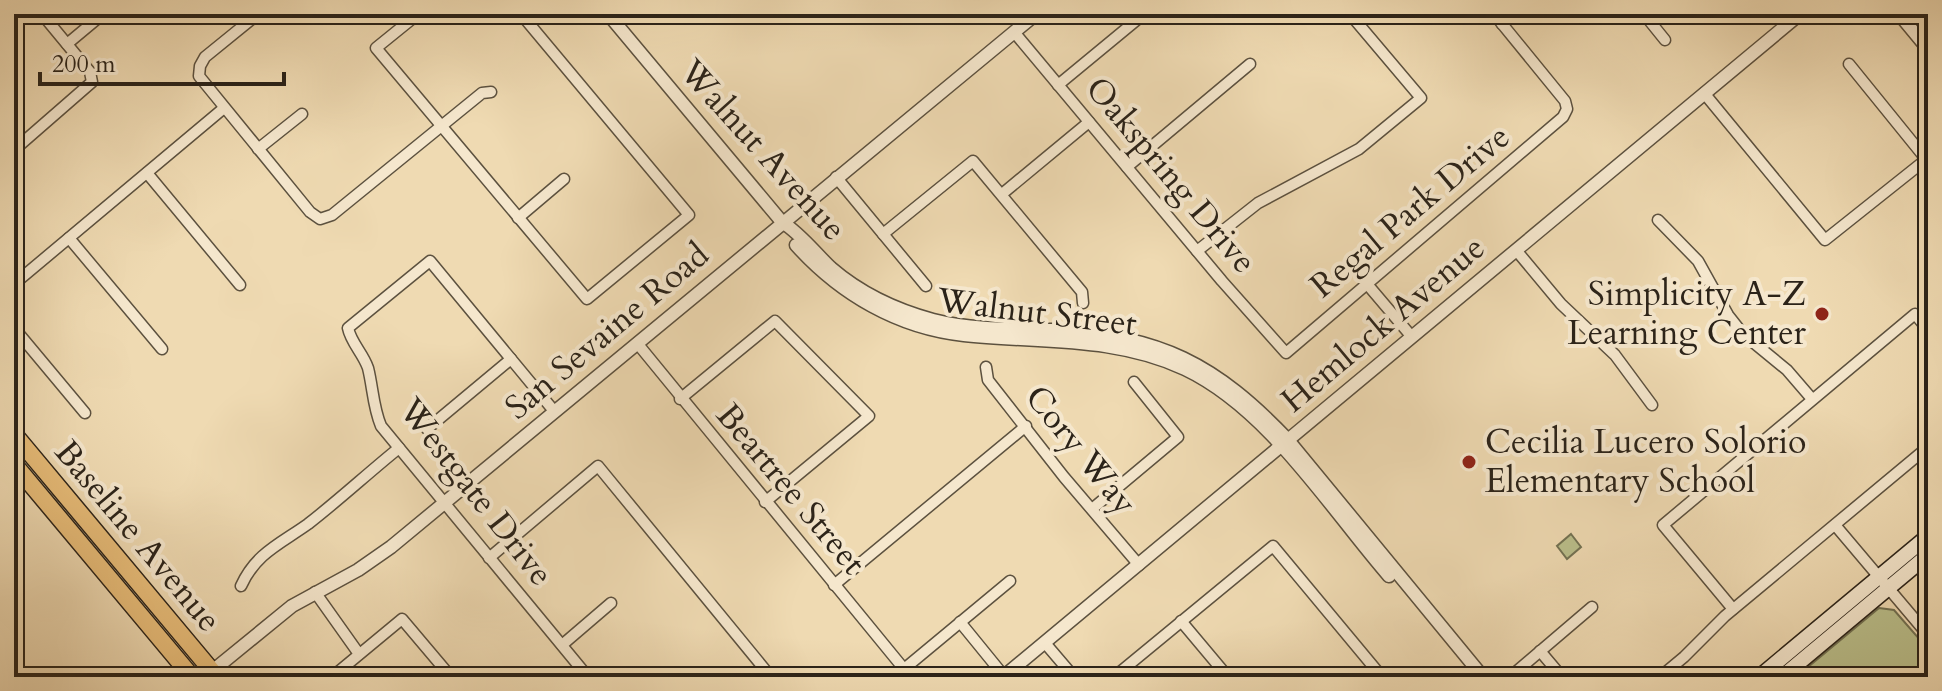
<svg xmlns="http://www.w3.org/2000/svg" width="1942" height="691" font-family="Cardo,serif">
  <rect width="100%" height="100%" fill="#efdab2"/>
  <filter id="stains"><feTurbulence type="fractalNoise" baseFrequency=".0025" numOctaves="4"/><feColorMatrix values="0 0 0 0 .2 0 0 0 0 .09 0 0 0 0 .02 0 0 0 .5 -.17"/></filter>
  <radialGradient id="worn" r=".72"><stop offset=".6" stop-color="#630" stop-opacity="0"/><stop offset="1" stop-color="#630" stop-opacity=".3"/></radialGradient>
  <!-- green -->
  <g fill="#babf8b" stroke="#727152" stroke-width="2">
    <polygon points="1571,534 1581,547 1567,559 1557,546"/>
    <polygon points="1879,608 1894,610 1928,649 1928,677 1796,677"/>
  </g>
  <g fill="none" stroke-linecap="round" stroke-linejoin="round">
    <!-- minor casing -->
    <g stroke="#5c513f" stroke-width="13">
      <g id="minor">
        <polyline points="258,14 205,57 200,66 199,76 310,212 320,219 332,215 482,93 491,92"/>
        <polyline points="418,14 376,48 587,299 689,215 521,14"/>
        <polyline points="1644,14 1665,40"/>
        <polyline points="1502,24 1514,14"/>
        <polyline points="1014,32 1222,281 1286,353 1563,117 1567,109 1565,101 1494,14"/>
        <polyline points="67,44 103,14"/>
        <polyline points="1849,64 1926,159"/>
        <polyline points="1058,85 1144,14"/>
        <polyline points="1704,93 1825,240 1928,158"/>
        <polyline points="258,149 302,114"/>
        <polyline points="14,150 92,82 90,72 42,14"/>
        <polyline points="1127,167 1250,64"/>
        <polyline points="147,173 240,285"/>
        <polyline points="836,177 926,286"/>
        <polyline points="1002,194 1089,122"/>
        <polyline points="518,218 564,179"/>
        <polyline points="1658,220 1698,261 1728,315 1743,334 1787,370 1812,399"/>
        <polyline points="883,234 973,161 1082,292 1083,303"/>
        <polyline points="69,238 162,349"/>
        <polyline points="1516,250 1561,304 1615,355 1652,405"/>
        <polyline points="1197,251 1258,203 1359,149 1421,98 1350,14"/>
        <polyline points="14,284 224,108"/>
        <polyline points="1367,284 1412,337"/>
        <polyline points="14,328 85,413"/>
        <polyline points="637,343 904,669 1010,581"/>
        <polyline points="986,367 988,380 1064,477 1139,565"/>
        <polyline points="680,399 775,321 869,416 765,502"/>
        <path d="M554 411 430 261 348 328C351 343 363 353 368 368 373 388 373 407 381 426L588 677"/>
        <polyline points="427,429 511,359"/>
        <polyline points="1092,509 1178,437 1134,382"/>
        <polyline points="1835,525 1928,635"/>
        <polyline points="489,558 598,466 771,677"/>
        <polyline points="834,585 1026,426"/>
        <path d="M241 586C256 553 280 544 308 524 339 500 368 473 399 448"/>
        <polyline points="315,592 359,654"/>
        <polyline points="1733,609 1663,525 1915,314 1928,330"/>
        <polyline points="1181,621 1228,677"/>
        <polyline points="960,622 1004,676"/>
        <polyline points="1045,643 1074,677"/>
        <polyline points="562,645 611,603"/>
        <polyline points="1540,651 1562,677"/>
        <polyline points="332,677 402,619 451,677"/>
        <polyline points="1114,677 1273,546 1382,677"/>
        <polyline points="1510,677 1592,607"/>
        <polyline points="1660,677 1684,657 1725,616 1928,447"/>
      </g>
    </g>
    <!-- tertiary casing -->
    <g stroke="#5c513f" stroke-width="15">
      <g id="tertiary">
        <path d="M608 14 782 222C801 234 815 253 831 268 860 293 896 310 933 320 972 330 1014 329 1054 330 1159 335 1216 364 1288 440L1483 677"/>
        <polyline points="1899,14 1928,49"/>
        <polyline points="1919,14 1928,25"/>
        <path d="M796 245C840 294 898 328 964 335 1039 343 1115 336 1185 369 1269 409 1329 507 1389 576"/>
        <polyline points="205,677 292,606 358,570 391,547 1036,14"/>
        <polyline points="1003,677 1800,14"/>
      </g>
    </g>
    <!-- secondary casing -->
    <g stroke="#2b2319" stroke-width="17">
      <g id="secondary">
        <polyline points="1759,677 1928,536"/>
        <polyline points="1782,677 1928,555"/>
      </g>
    </g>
    <!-- primary casing -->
    <g stroke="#2b2319" stroke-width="19">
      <g id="primary">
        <polyline points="14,434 217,677"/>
        <polyline points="14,464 192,677"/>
      </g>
    </g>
    <!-- minor -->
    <use href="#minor" stroke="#f5e7cd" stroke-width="10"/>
    <!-- tertiary -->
    <use href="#tertiary" stroke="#f5e7cd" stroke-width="12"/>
    <!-- secondary -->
    <use href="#secondary" stroke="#f5e7cd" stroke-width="14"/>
    <!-- primary -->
    <use href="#primary" stroke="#e8bd79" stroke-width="16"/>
  </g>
  <!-- markers -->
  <g fill="#8f2418" stroke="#f5e7cd" stroke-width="3">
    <circle cx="1822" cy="314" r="8"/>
    <circle cx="1469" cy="462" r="8"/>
  </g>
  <g text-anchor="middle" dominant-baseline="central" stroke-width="8" stroke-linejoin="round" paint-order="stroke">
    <!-- street labels -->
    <g font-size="34" fill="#2b2319" stroke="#f5e7cd">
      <text transform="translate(763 150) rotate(48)">Walnut Avenue</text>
      <text transform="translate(1171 175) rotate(50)">Oakspring Drive</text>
      <text transform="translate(1410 211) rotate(-40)">Regal Park Drive</text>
      <text transform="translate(1037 312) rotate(7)">Walnut Street</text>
      <text transform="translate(1383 324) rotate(-40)">Hemlock Avenue</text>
      <text transform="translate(607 331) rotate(-40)">San Sevaine Road</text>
      <text transform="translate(1081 450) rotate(51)">Cory Way</text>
      <text transform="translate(791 489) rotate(50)">Beartree Street</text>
      <text transform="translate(476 492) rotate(52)">Westgate Drive</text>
      <text transform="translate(138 536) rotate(50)">Baseline Avenue</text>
    </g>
    <!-- poi labels -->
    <g font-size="34" fill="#2b2319" stroke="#f5e7cd" text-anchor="end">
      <text x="1806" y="294">Simplicity A-Z<tspan x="1806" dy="39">Learning Center</tspan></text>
      <text x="1485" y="442" text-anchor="start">Cecilia Lucero Solorio<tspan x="1485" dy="39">Elementary School</tspan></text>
    </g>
  </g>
  <!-- margin -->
  <rect width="1942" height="691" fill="none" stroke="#efdab2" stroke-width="48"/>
  <rect x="16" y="16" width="1910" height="659" fill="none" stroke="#2b2319" stroke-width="4"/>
  <rect x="24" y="24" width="1894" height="643" fill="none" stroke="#2b2319" stroke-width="2"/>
  <!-- scale -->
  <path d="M40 72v12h244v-12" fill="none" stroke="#2b2319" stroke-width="4"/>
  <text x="52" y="72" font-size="24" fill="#2b2319" stroke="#f5e7cd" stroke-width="6" paint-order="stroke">200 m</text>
  <rect width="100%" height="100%" filter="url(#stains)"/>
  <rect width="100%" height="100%" fill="url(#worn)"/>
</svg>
